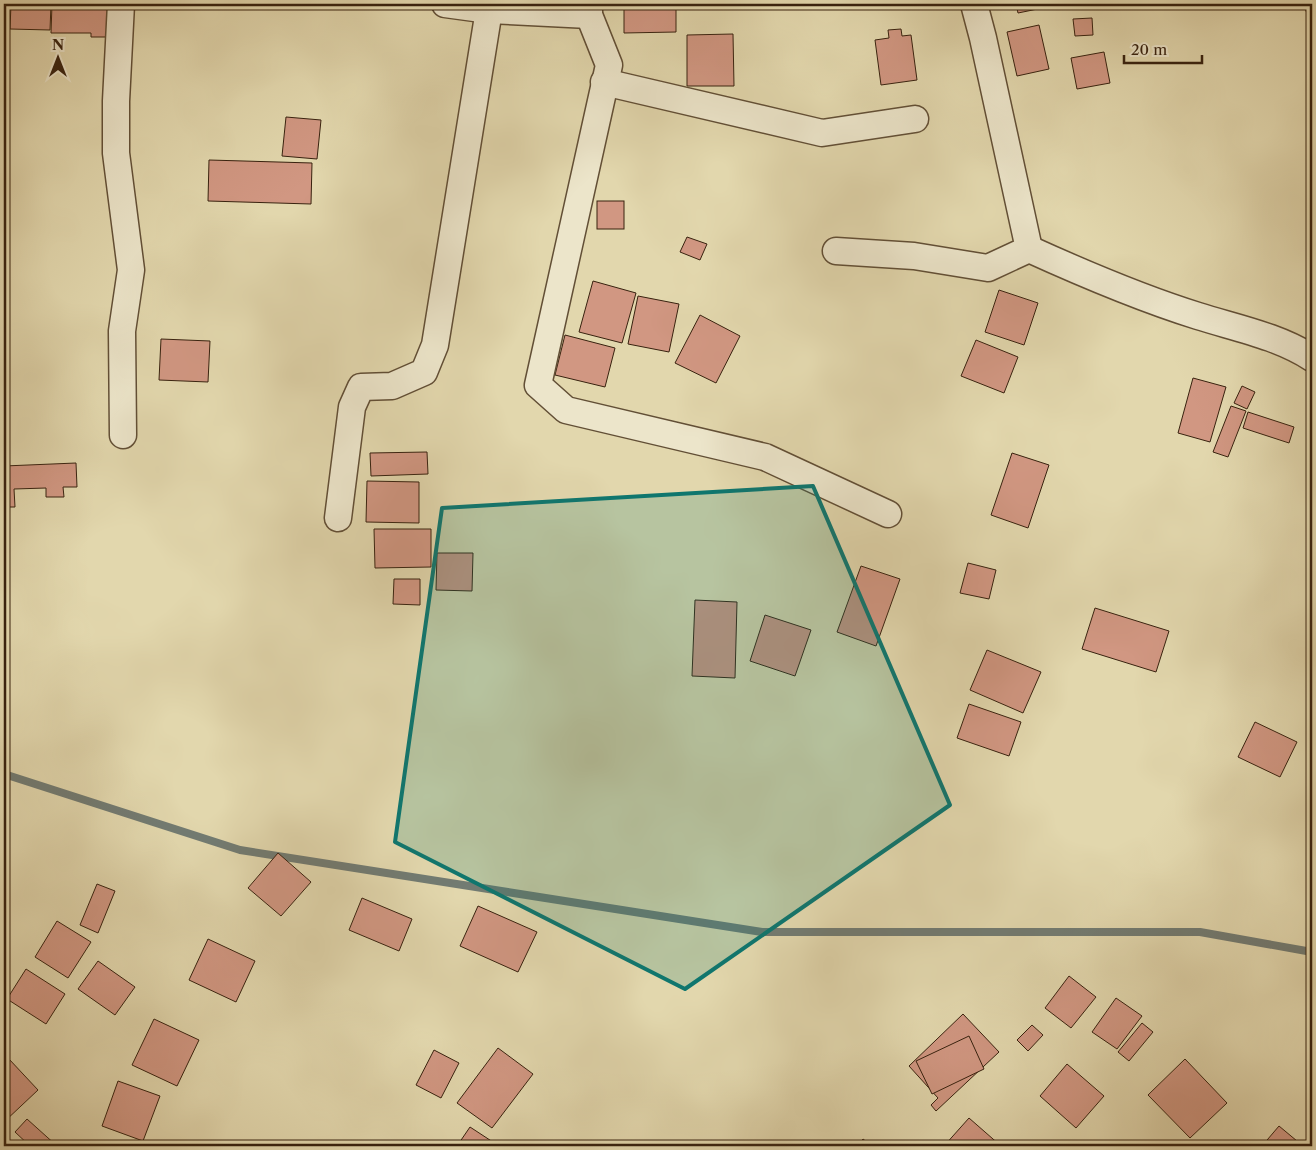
<svg xmlns="http://www.w3.org/2000/svg" width="1316" height="1150" font-family="'Libre Caslon Text',serif">
  <rect width="100%" height="100%" fill="#e2d7ad"/>
  <filter id="stains"><feTurbulence type="fractalNoise" baseFrequency=".004" numOctaves="4"/><feColorMatrix values="0 0 0 0 .2 0 0 0 0 .09 0 0 0 0 .02 0 0 0 .5 -.17"/></filter>
  <radialGradient id="worn" r=".72"><stop offset=".6" stop-color="#630" stop-opacity="0"/><stop offset="1" stop-color="#630" stop-opacity=".3"/></radialGradient>
  <g fill="none" stroke-linecap="round" stroke-linejoin="round">
    <!-- stream -->
    <polyline stroke="#727b72" stroke-width="8" points="4,774 240,850 762,932 1200,932 1312,952"/>
  </g>
  <!-- building -->
  <g fill="#d19782" stroke="#38220f">
    <polygon points="11,4 51,4 50,30 10,29"/>
    <polygon points="52,4 96,4 96,9 113,9 112,37 91,37 91,33 51,33"/>
    <polygon points="624,4 676,4 676,32 624,33"/>
    <polygon points="1016,4 1062,4 1018,13"/>
    <rect x="1306" y="4" width="6" height="7"/>
    <polygon points="1092,18 1093,35 1075,36 1073,19"/>
    <polygon points="1039,25 1049,69 1017,76 1007,32"/>
    <polygon points="901,29 902,36 911,35 917,80 881,85 875,40 889,38 888,30"/>
    <polygon points="733,34 734,86 687,86 687,35"/>
    <polygon points="1104,52 1110,83 1077,89 1071,58"/>
    <polygon points="286,117 321,120 317,159 282,156"/>
    <polygon points="209,160 312,163 311,204 208,201"/>
    <rect x="597" y="201" width="27" height="28"/>
    <polygon points="687,237 707,244 700,260 680,252"/>
    <polygon points="593,281 636,293 622,343 579,332"/>
    <polygon points="999,290 1038,303 1024,345 985,332"/>
    <polygon points="638,296 679,304 669,352 628,344"/>
    <polygon points="700,315 740,336 716,383 675,363"/>
    <polygon points="565,335 615,348 605,387 555,375"/>
    <polygon points="161,339 210,341 208,382 159,380"/>
    <polygon points="976,340 1018,357 1004,393 961,376"/>
    <polygon points="1193,378 1226,387 1210,442 1178,433"/>
    <polygon points="1242,386 1255,392 1247,409 1234,403"/>
    <polygon points="1231,406 1246,411 1228,457 1213,452"/>
    <polygon points="1248,412 1294,427 1289,443 1243,428"/>
    <polygon points="427,452 428,474 371,476 370,453"/>
    <polygon points="1012,453 1049,465 1028,528 991,515"/>
    <polygon points="76,463 77,487 63,487 64,497 46,497 46,488 14,489 15,507 4,507 4,466"/>
    <polygon points="367,481 419,482 419,523 366,522"/>
    <polygon points="374,529 431,529 431,567 375,568"/>
    <polygon points="437,553 473,553 472,591 436,590"/>
    <polygon points="968,563 996,570 989,599 960,593"/>
    <polygon points="861,566 900,579 876,646 837,632"/>
    <polygon points="394,579 420,579 420,605 393,604"/>
    <polygon points="695,600 737,602 735,678 692,676"/>
    <polygon points="1095,608 1169,631 1156,672 1082,649"/>
    <polygon points="765,615 811,630 795,676 750,661"/>
    <polygon points="987,650 1041,672 1023,713 970,690"/>
    <polygon points="969,704 1021,722 1009,756 957,738"/>
    <polygon points="1255,722 1297,742 1280,777 1238,757"/>
    <polygon points="278,853 311,882 281,916 248,888"/>
    <polygon points="97,884 115,891 98,933 80,925"/>
    <polygon points="362,898 412,919 399,951 349,930"/>
    <polygon points="478,906 537,932 518,972 460,946"/>
    <polygon points="57,921 91,942 68,978 35,957"/>
    <polygon points="208,939 255,961 236,1002 189,980"/>
    <polygon points="98,961 135,987 115,1015 78,989"/>
    <polygon points="26,969 65,994 46,1024 7,999"/>
    <polygon points="1069,976 1096,997 1071,1028 1045,1008"/>
    <polygon points="1116,998 1142,1016 1117,1049 1092,1032"/>
    <polygon points="963,1014 999,1052 936,1111 931,1105 938,1098 909,1066"/>
    <polygon points="154,1019 199,1040 177,1086 132,1065"/>
    <polygon points="1142,1023 1153,1032 1129,1061 1118,1052"/>
    <polygon points="1032,1025 1043,1035 1028,1051 1017,1040"/>
    <polygon points="969,1036 984,1069 932,1094 916,1061"/>
    <polygon points="498,1048 533,1074 492,1128 457,1103"/>
    <polygon points="434,1050 459,1063 441,1098 416,1085"/>
    <polygon points="9,1059 38,1090 4,1122 4,1064"/>
    <polygon points="1185,1059 1227,1103 1190,1138 1148,1095"/>
    <polygon points="1067,1064 1104,1096 1076,1128 1040,1096"/>
    <polygon points="118,1081 160,1096 143,1141 102,1126"/>
    <polygon points="969,1118 1001,1146 944,1146"/>
    <polygon points="27,1119 57,1146 30,1146 15,1132"/>
    <polygon points="1279,1126 1303,1146 1262,1146"/>
    <polygon points="470,1127 499,1146 457,1146"/>
    <polygon points="863,1139 872,1146 857,1146"/>
  </g>
  <g fill="none" stroke-linecap="round" stroke-linejoin="round">
    <!-- minor casing -->
    <g stroke="#624f36" stroke-width="29">
      <g id="minor">
        <polyline points="121,4 116,101 116,153 131,270 122,331 123,435"/>
        <polyline points="589,4 589,15 609,65 538,385 566,410 765,457 888,514"/>
        <polyline points="489,10 589,15"/>
        <polyline points="604,82 822,133 915,119"/>
        <path d="M1029 249C1084 274 1140 298 1198 316 1236 328 1278 336 1312 358"/>
        <polyline points="836,251 914,256 988,268 1029,249 983,38 974,4"/>
        <polyline points="338,518 352,407 361,387 392,386 424,372 435,345 489,10 445,4"/>
      </g>
    </g>
    <!-- minor -->
    <use href="#minor" stroke="#ece5ca" stroke-width="26"/>
  </g>
  <!-- marked area -->
  <path fill="#0f766e" fill-opacity="0.2" stroke="#0f766e" stroke-width="4" stroke-linejoin="round" d="M813 486 950 805 685 989 395 842 442 508Z"/>
  <!-- margin -->
  <rect width="1316" height="1150" fill="none" stroke="#e2d7ad" stroke-width="20"/>
  <rect x="5" y="5" width="1306" height="1140" fill="none" stroke="#38220f" stroke-width="2.5"/>
  <rect x="10" y="10" width="1296" height="1130" fill="none" stroke="#38220f"/>
  <!-- north arrow -->
  <g transform="translate(58 58)" stroke="#ece5ca" stroke-width="4" paint-order="stroke">
  <path d="M0-4L9 19L0 12L-9 19Z" fill="#38220f"/>
  <text y="-8" font-size="14" font-weight="bold" text-anchor="middle" fill="#38220f">N</text>
  </g>
  <!-- scale -->
  <path d="M1124 55v8h78v-8" fill="none" stroke="#38220f" stroke-width="2.5"/>
  <text x="1131" y="55" font-size="15" fill="#38220f" stroke="#ece5ca" stroke-width="4" paint-order="stroke">20 m</text>
  <rect width="100%" height="100%" filter="url(#stains)"/>
  <rect width="100%" height="100%" fill="url(#worn)"/>
</svg>
